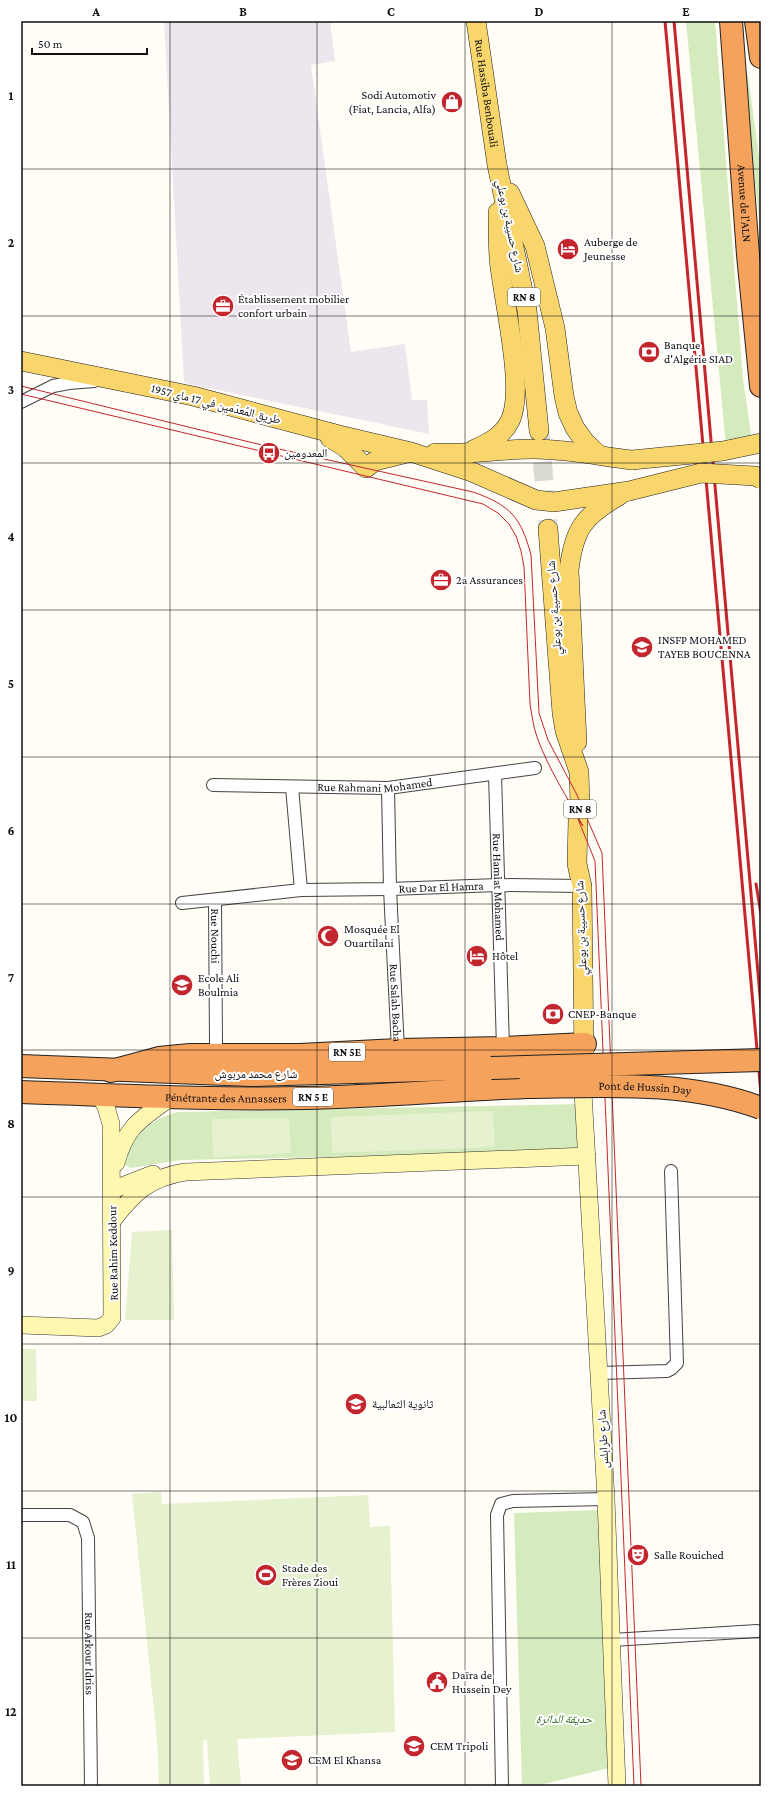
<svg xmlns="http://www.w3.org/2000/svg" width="782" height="1807" font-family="'Crimson Pro','Noto Naskh Arabic',serif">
  <rect width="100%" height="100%" fill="#fffdf5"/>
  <!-- industrial -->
  <polygon fill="#eee6ef" points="164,21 330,21 335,61 311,65 351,352 405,344 412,400 427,400 429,434 184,383"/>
  <!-- green -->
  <g fill="#d5ebbd">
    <polygon points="686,21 715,21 743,379 752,441 726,446"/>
    <polygon points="748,75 761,172 761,236 743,76"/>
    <path d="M580 1104 578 1148 492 1154 181 1160 130 1168 125 1165C128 1137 152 1119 177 1112Z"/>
    <polygon points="600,1510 609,1768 536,1786 522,1786 514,1513"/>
  </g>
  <!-- pitch -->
  <g fill="#e6f2cf">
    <polygon points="493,1111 495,1147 332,1153 331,1117"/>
    <polygon points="289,1118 291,1153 213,1157 212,1119"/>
    <polygon points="172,1230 174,1320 125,1320 132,1232"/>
    <polygon points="21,1349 36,1349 37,1401 21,1401"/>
    <polygon points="161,1492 162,1504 368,1495 370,1527 390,1526 395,1732 237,1739 241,1786 210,1786 207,1740 203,1741 204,1786 159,1786 157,1740 132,1494"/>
  </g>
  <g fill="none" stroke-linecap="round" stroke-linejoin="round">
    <!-- primary-tunnel -->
    <polyline stroke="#dbdad3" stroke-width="19" stroke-dasharray="19 10" stroke-linecap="butt" points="540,433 548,529"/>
    <!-- street casing -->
    <g stroke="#444" stroke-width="14">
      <g id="street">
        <polyline points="21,402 53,386 69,383 94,381"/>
        <path id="s1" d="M495 774 503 1048"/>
        <path id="s2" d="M213 785 388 788 535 768"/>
        <polyline points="292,787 301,890"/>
        <path id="s3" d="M388 788 390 889 398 1050"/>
        <path id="s4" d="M215 901 216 1043"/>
        <path id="s5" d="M182 903 301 890 390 889 498 885 582 886"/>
        <polyline points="599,1373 667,1371 671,1369 677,1363 671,1171"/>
        <path id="s6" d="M21 1515H70L83 1522 88 1538 91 1786"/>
        <polyline points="612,1640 757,1631"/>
        <polyline points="502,1786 497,1515 501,1504 513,1501 606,1499"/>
      </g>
    </g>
    <!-- secondary casing -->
    <g stroke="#333" stroke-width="18">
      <g id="secondary">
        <polyline points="583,1092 606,1499 617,1786"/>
        <path d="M116 1163C126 1126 141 1119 170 1098"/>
        <polyline points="112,1190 153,1174"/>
        <path d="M112 1221C134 1193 148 1178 185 1172L587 1156"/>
        <polyline points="21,1325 98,1328 106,1325 112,1318 111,1124 106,1107 99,1094"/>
      </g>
    </g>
    <!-- primary casing -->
    <g stroke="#222" stroke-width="20">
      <g id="primary">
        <path id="s7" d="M476 21 497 165 527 310 539 431"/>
        <polyline points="510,193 535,246 555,328 564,396 568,413 575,428 585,442 598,454"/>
        <polyline points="21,361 193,396 339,435 411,452 472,472 536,500 554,502 629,491"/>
        <polyline points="330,438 345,447 366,468 375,461 407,453"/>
        <path d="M473 450C488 443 502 437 510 421 526 389 502 296 499 258 498 243 498 227 498 212"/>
        <path d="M435 453C468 455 501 449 534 449 567 449 599 456 632 460"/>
        <polyline points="548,529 562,713 565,731 579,772 580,805 578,819 577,864 582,886 584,1058"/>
        <path d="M577 742 569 570C574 528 584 516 620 495"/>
      </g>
    </g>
    <!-- highway casing -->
    <g stroke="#222" stroke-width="24">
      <g id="highway">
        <path id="s8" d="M731 21 748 255 761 386"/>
        <polyline points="756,21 761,57"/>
        <polyline points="21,1066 251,1075 491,1068"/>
        <polyline points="111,1071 159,1058 190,1055 300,1055 398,1050 503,1048 585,1044"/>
        <path id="s9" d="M21 1092C116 1095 211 1100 306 1098 380 1096 453 1090 527 1087"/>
      </g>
    </g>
    <!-- street -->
    <use href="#street" stroke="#fff" stroke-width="12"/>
    <!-- secondary -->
    <use href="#secondary" stroke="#fff6b0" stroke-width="17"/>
    <!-- primary -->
    <use href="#primary" stroke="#f9d66b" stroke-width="19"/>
    <!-- highway -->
    <use href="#highway" stroke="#f5a25d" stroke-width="22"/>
    <!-- tram -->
    <g stroke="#c4262e" stroke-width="1">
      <path d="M21 386 270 447 473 492C510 505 521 517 531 555L539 713 548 740 576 793 602 853 641 1786"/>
      <path d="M21 394 483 504 498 513 509 524 516 536 521 551 524 567 530 704C532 715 533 726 537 737 548 768 567 797 583 826L578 819 595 861 634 1786"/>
    </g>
    <!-- rail -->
    <g stroke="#c4262e" stroke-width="3">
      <polyline points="665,21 761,1094"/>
      <polyline points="674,21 761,1007"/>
      <polyline points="756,884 761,914"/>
    </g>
    <!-- primary-bridge casing -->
    <g stroke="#222" stroke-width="20" stroke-linecap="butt">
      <g id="primary-bridge">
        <polyline points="632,460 723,451 761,443"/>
        <polyline points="629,491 701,473 755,476 761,479"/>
      </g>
    </g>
    <!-- highway-bridge casing -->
    <g stroke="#222" stroke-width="24" stroke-linecap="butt">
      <g id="highway-bridge">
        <polyline points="491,1068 761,1060"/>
        <path id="s10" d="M527 1087C605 1086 686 1080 761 1108"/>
      </g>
    </g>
    <!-- primary-bridge -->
    <use href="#primary-bridge" stroke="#f9d66b" stroke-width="19"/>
    <!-- highway-bridge -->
    <use href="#highway-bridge" stroke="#f5a25d" stroke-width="22"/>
  </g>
  <!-- grid -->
  <path fill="none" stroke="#111" stroke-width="1" stroke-opacity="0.55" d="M170 21V1786M317 21V1786M465 21V1786M612 21V1786M21 169H761M21 316H761M21 463H761M21 610H761M21 757H761M21 904H761M21 1050H761M21 1197H761M21 1344H761M21 1491H761M21 1638H761"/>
  <!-- icons -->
  <defs>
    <g id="shop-disc" transform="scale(1.15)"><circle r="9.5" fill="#c4262e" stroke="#fff"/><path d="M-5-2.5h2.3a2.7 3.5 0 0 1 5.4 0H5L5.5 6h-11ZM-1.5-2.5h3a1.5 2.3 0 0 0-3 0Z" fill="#fff"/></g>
    <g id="hotel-disc" transform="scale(1.15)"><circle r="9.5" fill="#c4262e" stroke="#fff"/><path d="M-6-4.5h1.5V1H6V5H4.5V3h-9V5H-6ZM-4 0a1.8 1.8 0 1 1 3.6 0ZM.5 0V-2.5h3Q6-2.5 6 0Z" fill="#fff"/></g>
    <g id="office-disc" transform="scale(1.15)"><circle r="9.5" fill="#c4262e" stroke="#fff"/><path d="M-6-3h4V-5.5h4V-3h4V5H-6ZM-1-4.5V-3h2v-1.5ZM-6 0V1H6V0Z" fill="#fff"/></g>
    <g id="bank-disc" transform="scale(1.15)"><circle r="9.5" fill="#c4262e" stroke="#fff"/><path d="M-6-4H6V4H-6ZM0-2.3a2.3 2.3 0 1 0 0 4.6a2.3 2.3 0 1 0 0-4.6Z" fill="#fff"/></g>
    <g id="bus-disc" transform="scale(1.15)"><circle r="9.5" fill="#c4262e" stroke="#fff"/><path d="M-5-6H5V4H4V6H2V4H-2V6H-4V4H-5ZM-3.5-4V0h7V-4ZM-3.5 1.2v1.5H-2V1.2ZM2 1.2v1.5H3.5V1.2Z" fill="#fff"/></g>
    <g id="university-disc" transform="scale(1.15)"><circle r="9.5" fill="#c4262e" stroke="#fff"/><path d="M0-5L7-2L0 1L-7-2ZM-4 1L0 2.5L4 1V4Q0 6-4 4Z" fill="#fff"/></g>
    <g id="mosque-disc" transform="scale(1.15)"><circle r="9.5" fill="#c4262e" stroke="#fff"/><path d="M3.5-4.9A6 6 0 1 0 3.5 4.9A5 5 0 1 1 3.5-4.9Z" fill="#fff"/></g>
    <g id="school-disc" transform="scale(1.15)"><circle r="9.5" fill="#c4262e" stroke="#fff"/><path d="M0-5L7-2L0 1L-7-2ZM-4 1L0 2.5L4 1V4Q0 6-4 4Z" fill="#fff"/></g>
    <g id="theatre-disc" transform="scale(1.15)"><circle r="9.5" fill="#c4262e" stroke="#fff"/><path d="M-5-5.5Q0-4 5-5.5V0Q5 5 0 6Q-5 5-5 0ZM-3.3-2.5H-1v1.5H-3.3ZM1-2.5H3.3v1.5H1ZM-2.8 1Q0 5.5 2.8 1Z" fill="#fff"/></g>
    <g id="stadium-disc" transform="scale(1.15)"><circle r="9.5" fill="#c4262e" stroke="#fff"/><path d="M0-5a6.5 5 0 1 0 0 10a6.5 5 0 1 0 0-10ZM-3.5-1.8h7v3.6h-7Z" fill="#fff"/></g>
    <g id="civic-disc" transform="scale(1.15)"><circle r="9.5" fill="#c4262e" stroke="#fff"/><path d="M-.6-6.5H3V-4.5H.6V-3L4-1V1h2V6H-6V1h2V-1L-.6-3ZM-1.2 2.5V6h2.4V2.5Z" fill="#fff"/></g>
  </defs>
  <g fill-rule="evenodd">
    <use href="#shop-disc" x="452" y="102"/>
    <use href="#hotel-disc" x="568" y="249"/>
    <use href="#office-disc" x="223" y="306"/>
    <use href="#bank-disc" x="649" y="352"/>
    <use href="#bus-disc" x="269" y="453"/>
    <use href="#office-disc" x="441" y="580"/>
    <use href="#university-disc" x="642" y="647"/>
    <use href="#mosque-disc" x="328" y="936"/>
    <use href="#hotel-disc" x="477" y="956"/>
    <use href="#school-disc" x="182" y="985"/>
    <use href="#bank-disc" x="553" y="1014"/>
    <use href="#school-disc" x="356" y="1404"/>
    <use href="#theatre-disc" x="638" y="1555"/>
    <use href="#stadium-disc" x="266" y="1575"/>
    <use href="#civic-disc" x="437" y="1682"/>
    <use href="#school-disc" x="414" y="1746"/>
    <use href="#school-disc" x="292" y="1760"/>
  </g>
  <g text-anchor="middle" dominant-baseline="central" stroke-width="4" stroke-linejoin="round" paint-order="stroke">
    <!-- shield labels -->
    <g fill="#fff" stroke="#585858" stroke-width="1">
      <rect x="508" y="288" width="32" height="18" rx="3"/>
      <rect x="564" y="800" width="32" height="18" rx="3"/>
      <rect x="329" y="1043" width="36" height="18" rx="3"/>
      <rect x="293" y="1088" width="40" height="18" rx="3"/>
    </g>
    <g font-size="11" font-weight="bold" fill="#111">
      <text x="524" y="297">RN 8</text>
      <text x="580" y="809">RN 8</text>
      <text x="347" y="1052">RN 5E</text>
      <text x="313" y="1097">RN 5 E</text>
    </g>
    <!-- street labels -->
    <g font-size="12" fill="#111" stroke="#fff">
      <text stroke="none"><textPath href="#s7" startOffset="73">Rue Hassiba Benbouali</textPath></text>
      <text stroke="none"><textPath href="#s8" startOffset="183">Avenue de l'ALN</textPath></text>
      <text transform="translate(510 226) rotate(78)">شارع حسيبة بن بوعلي</text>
      <text transform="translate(216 404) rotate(14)">طريق المُعدَمين في 17 ماي 1957</text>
      <text transform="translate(554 608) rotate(-94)">شارع حسيبة بن بوعلي</text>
      <text stroke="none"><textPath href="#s2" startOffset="162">Rue Rahmani Mohamed</textPath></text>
      <text stroke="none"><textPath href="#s5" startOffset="260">Rue Dar El Hamra</textPath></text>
      <text stroke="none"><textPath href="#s1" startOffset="113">Rue Hamlat Mohamed</textPath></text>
      <text transform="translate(581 928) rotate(-92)">شارع حسيبة بن بوعلي</text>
      <text stroke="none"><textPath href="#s4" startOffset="35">Rue Nouchi</textPath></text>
      <text stroke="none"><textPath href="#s3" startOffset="215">Rue Salah Bacha</textPath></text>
      <text x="256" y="1074">شارع محمد مربوش</text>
      <text stroke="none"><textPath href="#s10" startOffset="118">Pont de Hussin Day</textPath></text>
      <text stroke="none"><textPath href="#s9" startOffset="205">Pénétrante des Annassers</textPath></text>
      <text transform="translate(113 1253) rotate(-91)">Rue Rahim Keddour</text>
      <text transform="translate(603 1439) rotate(-93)">شارع طرابلس</text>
      <text stroke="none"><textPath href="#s6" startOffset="196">Rue Arkour Idriss</textPath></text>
    </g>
    <!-- poi labels -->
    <g font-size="12" fill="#111" stroke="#fff" text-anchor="start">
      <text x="436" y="95" text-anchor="end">Sodi Automotiv<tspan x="436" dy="14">(Fiat, Lancia, Alfa)</tspan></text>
      <text x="584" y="242">Auberge de<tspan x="584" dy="14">Jeunesse</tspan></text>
      <text x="238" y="299">Établissement mobilier<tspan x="238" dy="14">confort urbain</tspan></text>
      <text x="664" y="345">Banque<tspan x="664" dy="14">d'Algérie SIAD</tspan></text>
      <text x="284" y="453">المعدومين</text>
      <text x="456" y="580">2a Assurances</text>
      <text x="658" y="640">INSFP MOHAMED<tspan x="658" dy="14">TAYEB BOUCENNA</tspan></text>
      <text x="344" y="929">Mosquée El<tspan x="344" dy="14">Ouartilani</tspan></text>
      <text x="492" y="956">Hôtel</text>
      <text x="198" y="978">Ecole Ali<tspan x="198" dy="14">Boulmia</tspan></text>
      <text x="568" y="1014">CNEP-Banque</text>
      <text x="372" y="1404">ثانوية الثعالبية</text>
      <text x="654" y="1555">Salle Rouiched</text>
      <text x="282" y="1568">Stade des<tspan x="282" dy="14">Frères Zioui</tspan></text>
      <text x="452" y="1675">Daïra de<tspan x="452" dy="14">Hussein Dey</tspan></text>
      <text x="430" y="1746">CEM Tripoli</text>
      <text x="308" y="1760">CEM El Khansa</text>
    </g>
    <!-- park labels -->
    <g font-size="12" font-style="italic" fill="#2f6b1f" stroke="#fff">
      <text x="564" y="1719">حديقة الدائرة</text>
    </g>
  </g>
  <!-- border -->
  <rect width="782" height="1807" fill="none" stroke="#ffffff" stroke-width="44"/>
  <!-- scale -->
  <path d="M32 48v6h115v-6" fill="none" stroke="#111111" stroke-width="2"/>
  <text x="38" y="48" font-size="12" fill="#111111" stroke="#ffffff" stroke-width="3" paint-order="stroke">50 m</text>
  <rect x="22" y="22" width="738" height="1763" fill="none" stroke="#111" stroke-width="1.5"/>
  <g font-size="13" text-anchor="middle" font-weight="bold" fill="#111">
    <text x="96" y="16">A</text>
    <text x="243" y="16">B</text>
    <text x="391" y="16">C</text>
    <text x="539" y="16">D</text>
    <text x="686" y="16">E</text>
    <text x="11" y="100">1</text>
    <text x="11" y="247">2</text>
    <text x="11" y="394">3</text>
    <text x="11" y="541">4</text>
    <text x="11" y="688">5</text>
    <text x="11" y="835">6</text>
    <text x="11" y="982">7</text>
    <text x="11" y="1128">8</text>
    <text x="11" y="1275">9</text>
    <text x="11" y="1422">10</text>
    <text x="11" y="1569">11</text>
    <text x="11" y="1716">12</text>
  </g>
</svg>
